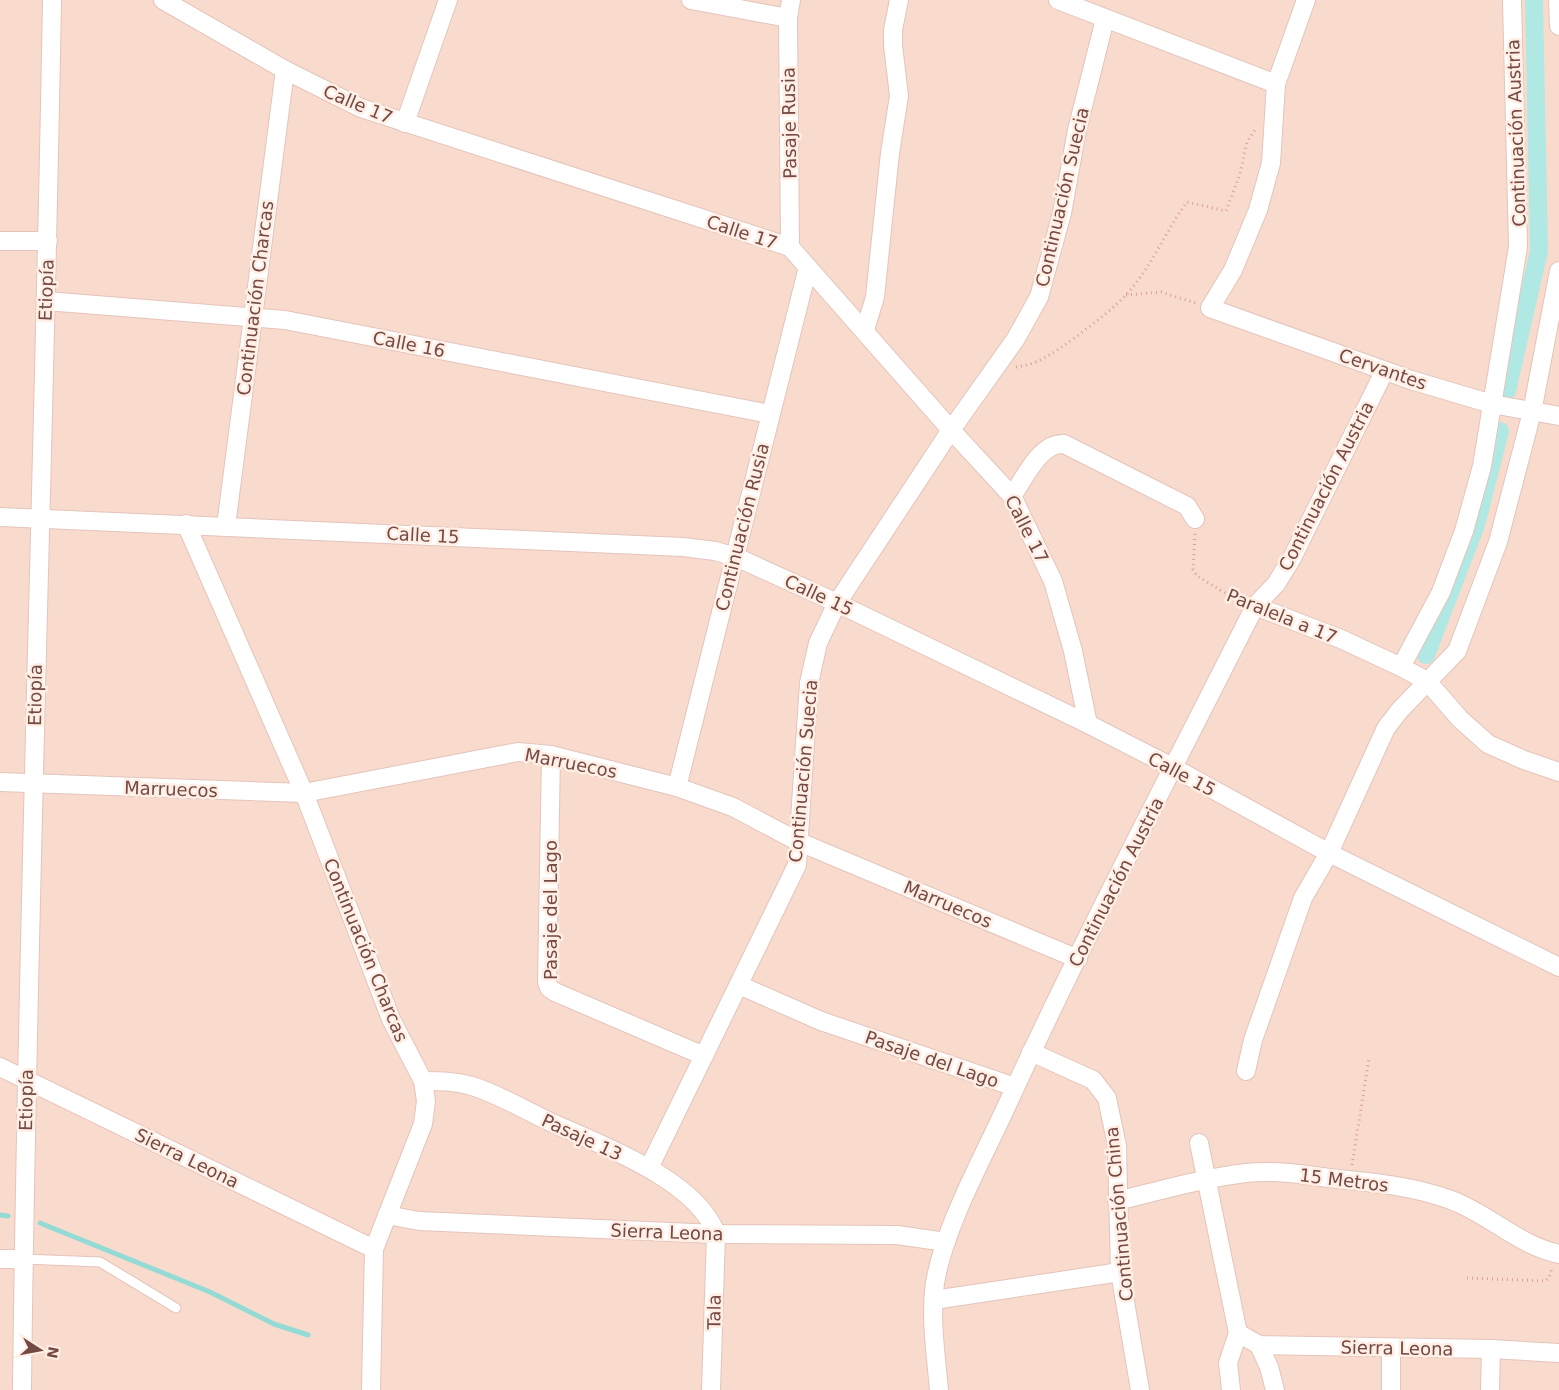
<svg xmlns="http://www.w3.org/2000/svg" width="1559" height="1390" font-family="'DejaVu Sans',sans-serif">
  <rect width="100%" height="100%" fill="#fee9dc"/>
  <!-- residential -->
  <rect fill="#f8dbcd" x="0" y="0" width="1559" height="1390"/>
  <g fill="none" stroke-linecap="round" stroke-linejoin="round">
    <!-- stream -->
    <g stroke="#95dbd5" stroke-width="5">
      <polyline points="0,1215 8,1216"/>
      <polyline points="40,1223 210,1292 274,1324 308,1335"/>
    </g>
    <!-- canal -->
    <g stroke="#b0e9e3" stroke-width="18">
      <polyline points="1507,391 1539,251 1534,0"/>
      <polyline points="1426,655 1476,525 1500,431"/>
    </g>
    <!-- service casing -->
    <g stroke="#e4c4bb" stroke-width="11">
      <polyline id="service" points="24,1259 100,1262 176,1308"/>
    </g>
    <!-- minor casing -->
    <g stroke="#e4c4bb" stroke-width="20">
      <g id="minor">
        <polyline points="163,0 285,70 361,108 790,247 951,430 1012,496 1053,581 1073,651 1088,724"/>
        <polyline points="691,0 788,18"/>
        <polyline points="1058,0 1276,84"/>
        <polyline points="1306,0 1276,84 1271,163 1258,210 1233,270 1210,308 1411,380 1492,404 1559,416"/>
        <polyline points="1558,0 1559,26"/>
        <polyline points="405,123 448,0"/>
        <polyline points="0,241 48,241"/>
        <polyline points="790,247 788,18 791,0"/>
        <polyline points="46,301 285,320 770,414"/>
        <polyline points="865,330 875,297 890,153 899,96 893,45 893,30 899,0"/>
        <path d="M1012 496C1025 478 1040 442 1064 444L1187 506 1195 519"/>
        <polyline points="0,517 683,547 715,551 736,557 837,603 1088,724 1174,768 1329,853 1559,967"/>
        <polyline points="186,524 304,793 391,1019 423,1081 426,1101 423,1124 374,1249 371,1390"/>
        <polyline points="226,526 285,70"/>
        <polyline points="1255,606 1341,639 1401,667 1427,681 1460,719 1488,744 1524,760 1559,772"/>
        <polyline points="1401,667 1441,592 1464,531 1482,466 1518,247 1512,0"/>
        <polyline points="551,755 547,982 549,988 555,992 704,1056"/>
        <polyline points="0,782 304,793 518,752 551,755 677,787 733,807 797,841 1078,959"/>
        <polyline points="677,787 808,267"/>
        <polyline points="739,985 821,1021 1015,1087"/>
        <polyline points="1031,1052 1093,1080 1107,1098 1117,1146 1120,1272 1140,1390"/>
        <polyline points="0,1067 374,1249"/>
        <polyline points="1246,1071 1253,1040 1303,898 1329,853 1386,728 1400,710 1457,651 1498,542 1532,412 1559,271"/>
        <path d="M423 1081C440 1081 455 1081 472 1086 498 1094 523 1109 548 1121 598 1144 697 1179 716 1234L711 1390"/>
        <polyline points="1199,1143 1238,1333"/>
        <polyline points="649,1168 797,865 809,683 818,643 837,603 951,430 1015,340 1039,297 1062,213 1077,130 1105,19"/>
        <path d="M1117 1201C1159 1191 1203 1178 1246 1173 1274 1170 1301 1174 1329 1178 1370 1182 1413 1186 1451 1200 1489 1214 1518 1245 1559 1254"/>
        <polyline points="387,1215 419,1221 716,1234 897,1235 946,1242"/>
        <polyline points="0,1259 24,1259"/>
        <polyline points="934,1300 1120,1272"/>
        <polyline points="1238,1333 1259,1345 1491,1349 1559,1353"/>
        <polyline points="1259,1345 1269,1367 1275,1390"/>
        <polyline points="1391,1349 1391,1390"/>
        <path d="M22 1390C27 927 44 463 52 0"/>
        <path d="M939 1390C936 1355 930 1318 935 1283 944 1227 984 1156 1008 1103 1085 935 1172 771 1255 606L1276 584 1292 558 1384 372"/>
        <polyline points="1231,1390 1228,1363 1238,1333"/>
        <polyline points="1490,1390 1491,1349"/>
      </g>
    </g>
    <!-- path -->
    <g stroke="#daa095" stroke-width="3" stroke-dasharray="1 4" stroke-linecap="butt">
      <polyline points="1126,295 1161,292 1196,303"/>
      <path d="M1016 367C1040 364 1054 352 1073 339 1091 325 1110 312 1126 295 1151 268 1165 232 1187 202L1226 211 1240 174 1247 142 1255 130"/>
      <polyline points="1195,534 1193,569 1197,576 1240,602"/>
      <polyline points="1352,1165 1369,1058"/>
      <polyline points="1467,1278 1545,1281 1549,1278 1552,1268"/>
    </g>
    <!-- service -->
    <use href="#service" stroke="#fff" stroke-width="9"/>
    <!-- minor -->
    <use href="#minor" stroke="#fff" stroke-width="18"/>
  </g>
  <g text-anchor="middle" dominant-baseline="central" stroke-width="5" stroke-linejoin="round" paint-order="stroke">
    <!-- street labels -->
    <g font-size="18" fill="#754944" stroke="#ffeee4">
      <text transform="translate(358 104) rotate(23)">Calle 17</text>
      <text transform="translate(789 123) rotate(-91)">Pasaje Rusia</text>
      <text transform="translate(1516 133) rotate(-92)">Continuación Austria</text>
      <text transform="translate(1062 197) rotate(-77)">Continuación Suecia</text>
      <text transform="translate(742 232) rotate(18)">Calle 17</text>
      <text transform="translate(46 290) rotate(-88)">Etiopía</text>
      <text transform="translate(255 298) rotate(-83)">Continuación Charcas</text>
      <text transform="translate(409 344) rotate(11)">Calle 16</text>
      <text transform="translate(1383 369) rotate(19)">Cervantes</text>
      <text transform="translate(1326 486) rotate(-63)">Continuación Austria</text>
      <text transform="translate(742 527) rotate(-76)">Continuación Rusia</text>
      <text transform="translate(1027 529) rotate(63)">Calle 17</text>
      <text transform="translate(423 535) rotate(3)">Calle 15</text>
      <text transform="translate(819 595) rotate(25)">Calle 15</text>
      <text transform="translate(1282 616) rotate(22)">Paralela a 17</text>
      <text transform="translate(35 695) rotate(-89)">Etiopía</text>
      <text transform="translate(571 763) rotate(11)">Marruecos</text>
      <text transform="translate(803 771) rotate(-85)">Continuación Suecia</text>
      <text transform="translate(1182 774) rotate(28)">Calle 15</text>
      <text transform="translate(171 789) rotate(2)">Marruecos</text>
      <text transform="translate(1116 882) rotate(-63)">Continuación Austria</text>
      <text transform="translate(948 904) rotate(23)">Marruecos</text>
      <text transform="translate(550 910) rotate(-90)">Pasaje del Lago</text>
      <text transform="translate(366 950) rotate(68)">Continuación Charcas</text>
      <text transform="translate(932 1059) rotate(19)">Pasaje del Lago</text>
      <text transform="translate(26 1100) rotate(-89)">Etiopía</text>
      <text transform="translate(582 1137) rotate(25)">Pasaje 13</text>
      <text transform="translate(187 1158) rotate(26)">Sierra Leona</text>
      <text transform="translate(1344 1180) rotate(7)">15 Metros</text>
      <text transform="translate(1119 1214) rotate(-95)">Continuación China</text>
      <text transform="translate(667 1232) rotate(2)">Sierra Leona</text>
      <text transform="translate(714 1312) rotate(-89)">Tala</text>
      <text transform="translate(1397 1348) rotate(1)">Sierra Leona</text>
    </g>
  </g>
  <!-- north arrow -->
  <g transform="translate(40 1350) rotate(101)" stroke="#ffeee4" stroke-width="4" paint-order="stroke">
  <path d="M0-4L9 19L0 12L-9 19Z" fill="#754944"/>
  <text y="-8" font-size="14" font-weight="bold" text-anchor="middle" fill="#754944">N</text>
  </g>
</svg>
